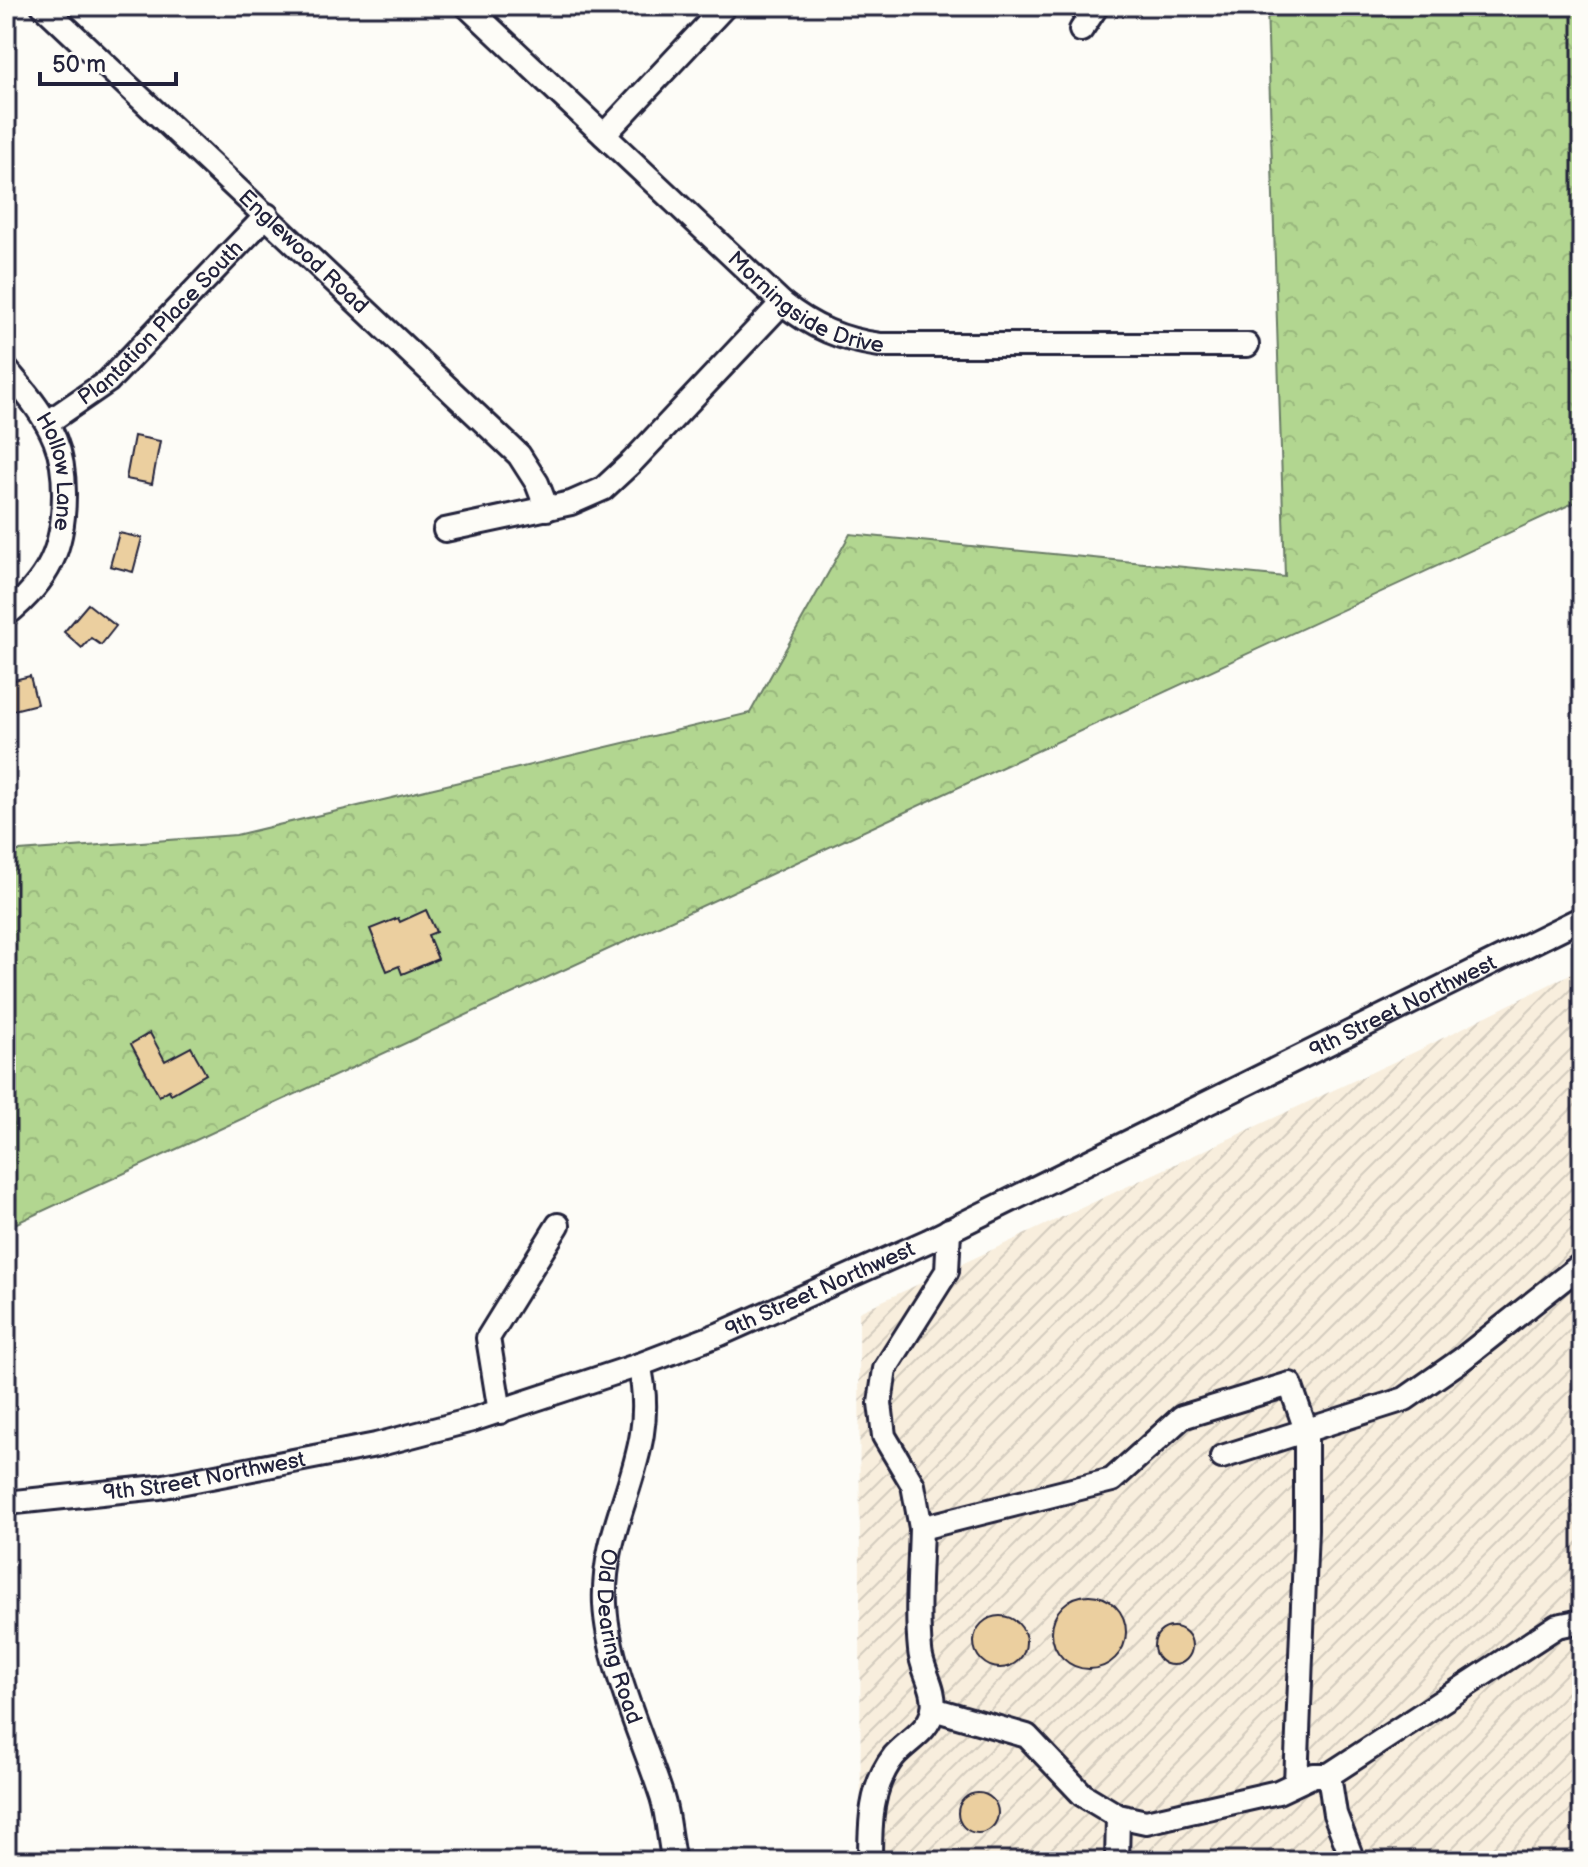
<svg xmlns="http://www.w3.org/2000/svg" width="1588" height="1867" font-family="'Balsamiq Sans',sans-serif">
  <defs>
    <pattern id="industrial-furrows" width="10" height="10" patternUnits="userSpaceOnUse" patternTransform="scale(2)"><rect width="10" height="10" fill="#f8eedd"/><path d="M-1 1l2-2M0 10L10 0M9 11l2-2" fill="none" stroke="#d4ccbf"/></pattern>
    <pattern id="forest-crowns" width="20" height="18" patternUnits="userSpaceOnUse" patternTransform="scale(2)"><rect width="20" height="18" fill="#b2d690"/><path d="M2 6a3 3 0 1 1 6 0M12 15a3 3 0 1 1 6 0" fill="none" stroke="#99b77d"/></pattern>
  </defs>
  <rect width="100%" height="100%" fill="#fdfcf7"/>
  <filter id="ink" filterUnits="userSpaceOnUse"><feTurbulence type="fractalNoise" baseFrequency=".0125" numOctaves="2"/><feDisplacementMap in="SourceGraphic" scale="16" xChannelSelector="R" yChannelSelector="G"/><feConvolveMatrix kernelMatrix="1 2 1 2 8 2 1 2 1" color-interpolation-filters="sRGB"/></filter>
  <g filter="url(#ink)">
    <!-- industrial -->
    <polygon fill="url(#industrial-furrows)" points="1582,968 1582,1861 861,1861 859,1312 1417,1051"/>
    <!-- forest -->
    <polygon fill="url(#forest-crowns)" stroke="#6a7c66" stroke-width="2" points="1267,6 1582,6 1582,499 6,1228 6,852 236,835 750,713 850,534 1285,577"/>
    <!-- building -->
    <g fill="#ebcf9f" stroke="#22223b" stroke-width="2">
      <polygon points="134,436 160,441 152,484 126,479"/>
      <polygon points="119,533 142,538 133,572 110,566"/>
      <polygon points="88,604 116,626 101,645 91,638 82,648 64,632"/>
      <polygon points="30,676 37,704 6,712 6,682"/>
      <polygon points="426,910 436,932 428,935 438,959 402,974 399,966 387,971 370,929 398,918 400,922"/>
      <polygon points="150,1033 165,1061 191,1047 206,1074 171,1094 169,1090 159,1096 131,1044"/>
      <circle cx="1089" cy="1632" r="37"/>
      <circle cx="1000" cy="1642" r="26"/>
      <circle cx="1173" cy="1646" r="19"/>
      <circle cx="978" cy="1813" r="20"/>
    </g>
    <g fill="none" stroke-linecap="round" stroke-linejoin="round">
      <!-- minor casing -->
      <g stroke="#22223b" stroke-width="28">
        <g id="minor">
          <path id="s1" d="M43 6 519 455 537 483 547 509"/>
          <path id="s2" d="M467 6 782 303C812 327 842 340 880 345H1247"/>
          <polyline points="1081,30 1097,6"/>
          <polyline points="604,135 725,6"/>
          <path id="s3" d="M6 369C24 391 44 413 55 440 62 457 64 475 64 494 64 549 49 580 6 615"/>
          <path id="s4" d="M47 423 108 381 267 215"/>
          <polyline points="445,530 571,503 603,489 632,462 782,303"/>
          <path id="s5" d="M639 1365C662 1454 601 1516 605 1604 608 1665 643 1738 662 1797 668 1816 669 1838 673 1857"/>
          <polyline points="500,1412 488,1338 558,1225"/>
          <polyline points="1222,1457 1405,1399 1461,1360 1582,1264"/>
          <path id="s6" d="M6 1503 159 1487 376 1445 472 1420 639 1365 720 1334 928 1241 1582 918"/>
          <polyline points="921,1528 913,1485 884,1436 880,1403 885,1369 947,1271 949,1230"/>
          <polyline points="933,1709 1027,1736 1083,1795 1118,1816 1146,1822 1278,1792 1314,1775 1329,1775 1557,1626 1582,1621"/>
          <polyline points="1329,1775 1335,1814 1353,1861"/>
          <path d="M870 1861C870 1825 870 1786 894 1756 907 1741 929 1731 933 1710 937 1689 921 1670 920 1650 916 1610 920 1568 921 1528L1112 1480 1182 1417 1290 1384 1306 1430V1529L1296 1783"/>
          <polyline points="1117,1861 1118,1816"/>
        </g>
      </g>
      <!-- minor -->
      <use href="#minor" stroke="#fdfcf7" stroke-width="22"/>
    </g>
  </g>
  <g text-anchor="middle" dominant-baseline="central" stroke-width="6" stroke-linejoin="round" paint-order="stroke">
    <!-- street labels -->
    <g font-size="22" fill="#22223b" stroke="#fdfcf7">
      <text stroke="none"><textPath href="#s1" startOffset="358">Englewood Road</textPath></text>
      <text stroke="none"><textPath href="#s2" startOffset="454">Morningside Drive</textPath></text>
      <text stroke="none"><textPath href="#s4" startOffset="152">Plantation Place South</textPath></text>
      <text stroke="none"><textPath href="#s3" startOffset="118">Hollow Lane</textPath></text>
      <text stroke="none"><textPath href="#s6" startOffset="1494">9th Street Northwest</textPath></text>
      <text stroke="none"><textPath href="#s6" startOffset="846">9th Street Northwest</textPath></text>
      <text stroke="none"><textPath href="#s6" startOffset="200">9th Street Northwest</textPath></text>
      <text stroke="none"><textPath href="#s5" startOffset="278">Old Dearing Road</textPath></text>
    </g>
  </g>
  <!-- margin -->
  <rect width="1588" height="1867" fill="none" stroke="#fdfcf7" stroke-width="32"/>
  <rect x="16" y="16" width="1556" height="1835" fill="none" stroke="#22223b" stroke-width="3" filter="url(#ink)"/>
  <!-- scale -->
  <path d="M40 72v12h136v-12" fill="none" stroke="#22223b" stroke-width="4"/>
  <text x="52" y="72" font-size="24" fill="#22223b" stroke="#fdfcf7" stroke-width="6" paint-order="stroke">50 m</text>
</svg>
